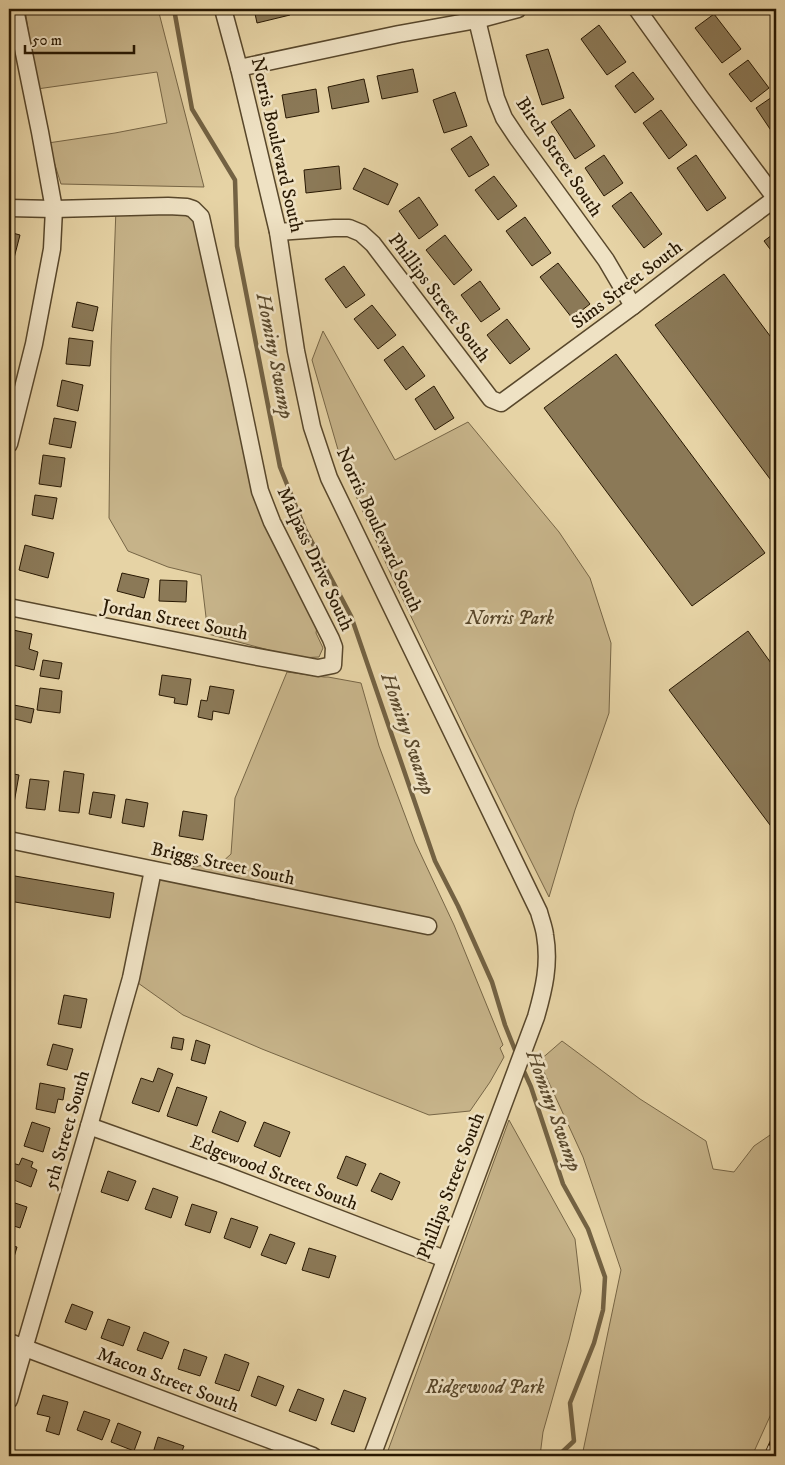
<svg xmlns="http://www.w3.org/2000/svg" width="785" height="1465" font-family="'IM FELL DW Pica',serif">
  <rect width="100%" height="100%" fill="#e6d3a5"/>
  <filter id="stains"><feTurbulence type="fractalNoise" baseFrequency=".004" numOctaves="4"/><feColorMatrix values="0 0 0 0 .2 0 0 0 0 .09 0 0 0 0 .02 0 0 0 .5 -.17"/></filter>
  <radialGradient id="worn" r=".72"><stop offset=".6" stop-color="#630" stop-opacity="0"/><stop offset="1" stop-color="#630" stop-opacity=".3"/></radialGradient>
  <!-- green -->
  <g fill="#c6b389" stroke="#776646">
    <polygon points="25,9 158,9 204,187 61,184 48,143 115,133 167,123 157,72 37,89"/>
    <polygon points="116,208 193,209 263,499 317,627 316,633 323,648 319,657 299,658 208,634 201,575 168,567 128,551 109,518 111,347"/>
    <polygon points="323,331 395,460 468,422 559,532 590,578 611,643 609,713 575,810 549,897 468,735 393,579 343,467 312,360"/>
    <polygon points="287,672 324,677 328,677 361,683 379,746 415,842 454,925 503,1045 500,1048 504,1057 490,1082 470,1111 429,1115 262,1049 183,1015 131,978 153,870 220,864 231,854 235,798"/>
    <polygon points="562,1041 640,1099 706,1141 713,1169 734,1172 754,1146 776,1131 776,1403 752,1456 582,1456 621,1270 583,1157 539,1061"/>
    <polygon points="509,1120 575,1239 581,1291 569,1340 543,1432 540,1456 386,1456"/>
  </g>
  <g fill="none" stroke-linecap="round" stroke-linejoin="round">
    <!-- stream -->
    <g stroke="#736243" stroke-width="4.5">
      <polyline points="174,9 192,109 235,180 237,246 280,467 305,529 351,616 435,861 458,906 492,982 505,1025 517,1055"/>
      <polyline points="522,1067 531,1087 563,1184 588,1229 605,1277 603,1310 594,1343 570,1403 574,1441 558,1456"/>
    </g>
  </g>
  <!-- building -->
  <g fill="#8b7957" stroke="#281802">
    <polygon points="254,9 289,9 290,15 257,23"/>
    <polygon points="301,9 326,9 302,14"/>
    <polygon points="714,14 741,49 722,63 695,28"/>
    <polygon points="599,25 626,62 607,75 581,39"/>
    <polygon points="548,49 564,98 542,105 526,55"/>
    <polygon points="748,60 769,88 751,102 729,74"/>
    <polygon points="413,69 418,92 382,99 377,76"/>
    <polygon points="633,72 654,99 635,113 615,86"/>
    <polygon points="364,79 369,102 332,109 328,87"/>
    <polygon points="316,89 319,112 286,118 282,95"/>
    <polygon points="455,92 467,126 444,133 433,100"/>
    <polygon points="775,95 776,97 776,138 756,108"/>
    <polygon points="570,109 595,146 575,159 551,122"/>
    <polygon points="661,110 687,145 669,159 643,123"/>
    <polygon points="471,136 489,165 469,177 451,149"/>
    <polygon points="604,155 623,183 604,196 585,168"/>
    <polygon points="696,155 726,198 707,211 677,168"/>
    <polygon points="339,166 341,189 306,193 304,170"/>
    <polygon points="364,168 398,184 388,205 353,189"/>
    <polygon points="494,176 517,206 498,220 475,190"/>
    <polygon points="631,192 662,234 644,248 612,206"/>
    <polygon points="419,197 438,225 419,239 399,211"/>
    <polygon points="525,217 551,253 532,266 506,231"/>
    <polygon points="9,232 20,235 13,262 9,261"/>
    <polygon points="776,232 776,257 764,241"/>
    <polygon points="445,235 472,270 454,285 426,250"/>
    <polygon points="558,263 590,304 572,318 540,277"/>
    <polygon points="344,266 365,295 346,308 325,279"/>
    <polygon points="724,274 776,344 776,487 655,325"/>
    <polygon points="480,281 500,309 481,322 461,295"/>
    <polygon points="77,302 98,307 93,331 72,327"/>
    <polygon points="372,305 396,335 378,349 354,319"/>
    <polygon points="507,319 530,349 510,364 487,335"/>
    <polygon points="69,338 93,341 90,366 66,364"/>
    <polygon points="403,346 425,376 406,390 384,360"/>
    <polygon points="616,354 765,553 692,606 544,408"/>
    <polygon points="62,380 83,385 78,411 57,406"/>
    <polygon points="434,386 454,418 435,430 415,399"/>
    <polygon points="54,418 76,422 71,448 49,444"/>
    <polygon points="43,455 65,458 61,487 39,484"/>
    <polygon points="35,495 57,498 53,519 32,515"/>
    <polygon points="25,545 54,553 48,578 19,570"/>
    <polygon points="122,573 149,579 144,598 117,591"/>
    <polygon points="160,580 187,581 186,602 159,601"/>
    <polygon points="13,630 32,634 29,649 38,652 34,670 9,664 9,648"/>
    <polygon points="748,631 776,670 776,833 669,690"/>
    <polygon points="43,660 62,663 59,679 40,676"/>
    <polygon points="162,675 191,679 187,705 174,703 175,698 159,695"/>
    <polygon points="210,686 234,690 229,714 213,711 212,720 198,717 201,700 207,701"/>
    <polygon points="40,688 62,691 60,713 37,710"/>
    <polygon points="14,705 34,709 31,723 11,718"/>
    <polygon points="64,771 84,774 79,813 59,811"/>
    <polygon points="9,773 19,775 14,803 9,802"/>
    <polygon points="30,779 49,781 45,810 26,808"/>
    <polygon points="93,792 115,795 111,818 89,814"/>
    <polygon points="126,799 148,803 144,827 122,823"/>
    <polygon points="183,811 207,815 203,840 179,836"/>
    <polygon points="9,875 114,893 110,918 9,901"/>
    <polygon points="64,995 87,999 81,1028 58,1024"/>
    <polygon points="173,1037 184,1039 182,1050 171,1048"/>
    <polygon points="196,1040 210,1045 205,1064 191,1060"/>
    <polygon points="53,1044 73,1049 67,1070 47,1065"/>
    <polygon points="158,1068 173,1074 159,1112 132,1103 141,1078 153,1082"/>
    <polygon points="40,1083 65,1088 63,1100 58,1099 55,1113 36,1109"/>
    <polygon points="177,1087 207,1097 197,1126 167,1116"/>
    <polygon points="220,1111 246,1122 238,1142 212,1132"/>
    <polygon points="32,1122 50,1128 43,1152 24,1146"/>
    <polygon points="264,1122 290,1132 280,1157 254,1146"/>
    <polygon points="346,1156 366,1164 357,1186 337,1178"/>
    <polygon points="22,1158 33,1162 31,1167 37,1170 31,1187 9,1178 9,1162 19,1165"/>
    <polygon points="108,1171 136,1181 128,1201 101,1192"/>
    <polygon points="380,1173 400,1182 392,1200 371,1191"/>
    <polygon points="153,1188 178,1197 171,1218 145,1209"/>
    <polygon points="9,1201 27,1207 20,1228 11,1225 10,1230 9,1230"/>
    <polygon points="192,1204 217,1212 210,1233 185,1225"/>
    <polygon points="231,1218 258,1227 250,1248 224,1238"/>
    <polygon points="270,1234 295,1243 286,1264 261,1255"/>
    <polygon points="9,1245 17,1247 9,1274"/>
    <polygon points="309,1248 336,1256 329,1278 302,1270"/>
    <polygon points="72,1304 93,1312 86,1330 65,1322"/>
    <polygon points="108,1319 130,1327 123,1346 101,1338"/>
    <polygon points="144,1332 169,1342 162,1359 137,1350"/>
    <polygon points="184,1349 207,1357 200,1376 178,1369"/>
    <polygon points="225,1354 249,1363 239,1391 215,1383"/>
    <polygon points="258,1376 284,1386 276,1406 251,1396"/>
    <polygon points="298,1389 324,1399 316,1421 289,1411"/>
    <polygon points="344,1390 366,1398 354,1432 331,1424"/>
    <polygon points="43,1395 68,1402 59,1435 46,1431 50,1417 37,1414"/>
    <polygon points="84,1411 110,1420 102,1440 77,1430"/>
    <polygon points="118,1423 141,1432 134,1451 111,1442"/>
    <polygon points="158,1437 184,1446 180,1456 152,1456"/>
  </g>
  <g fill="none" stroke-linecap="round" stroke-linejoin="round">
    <!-- street casing -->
    <g stroke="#58472b" stroke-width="19">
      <g id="street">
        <path d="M223 9 239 68 278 232 296 351 312 427 329 478 539 912C541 920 544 927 545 935 550 964 544 989 536 1017L372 1456"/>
        <polyline points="637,9 700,97 776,199"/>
        <polyline points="477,20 496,98 504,118 518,139 606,260 633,306"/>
        <polyline points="239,68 399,34 477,20 518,9"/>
        <polyline points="9,208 54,209 168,206 187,207 193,209 201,217 237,380 260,491 272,522 331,639 334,647 333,665 318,668 247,655 9,607"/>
        <polyline points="278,232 334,228 349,228 361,233 373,244 491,399 501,403 633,306 702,253 776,198"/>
        <polyline points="9,444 34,344 52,249 54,209 40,132 15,9"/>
        <polyline points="9,840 428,926"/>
        <polyline points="89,1126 223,1174 445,1259"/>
        <polyline points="9,1342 313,1456"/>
        <polyline points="9,1400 89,1126 131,978 153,870"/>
      </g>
    </g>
    <!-- street -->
    <use href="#street" stroke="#efe2c4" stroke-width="16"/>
    <!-- rail casing -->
    <g stroke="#281802" stroke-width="5.5">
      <polyline id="rail" points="766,1456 776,1434"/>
    </g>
    <!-- rail -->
    <use href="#rail" stroke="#efe2c4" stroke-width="4" stroke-dasharray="11" stroke-linecap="butt"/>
  </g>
  <g text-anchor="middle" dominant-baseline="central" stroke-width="5" stroke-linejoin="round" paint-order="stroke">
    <!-- street labels -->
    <g font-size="19" fill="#281802" stroke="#efe2c4">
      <text transform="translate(277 145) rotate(77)">Norris Boulevard South</text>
      <text transform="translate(559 157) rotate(56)">Birch Street South</text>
      <text transform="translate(627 285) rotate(-37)">Sims Street South</text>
      <text transform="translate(439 298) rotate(53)">Phillips Street South</text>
      <text transform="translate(379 530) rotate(65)">Norris Boulevard South</text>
      <text transform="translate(315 559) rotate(65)">Malpass Drive South</text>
      <text transform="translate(175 620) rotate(11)">Jordan Street South</text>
      <text transform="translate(223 864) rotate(12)">Briggs Street South</text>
      <text transform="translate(67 1130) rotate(-74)">5th Street South</text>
      <text transform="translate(274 1173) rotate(21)">Edgewood Street South</text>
      <text transform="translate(451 1186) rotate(-69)">Phillips Street South</text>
      <text transform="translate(168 1380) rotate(21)">Macon Street South</text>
    </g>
    <!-- park labels -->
    <g font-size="19" font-style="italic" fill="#57462a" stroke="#efe2c4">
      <text x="510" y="618">Norris Park</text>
      <text x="485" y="1387">Ridgewood Park</text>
    </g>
    <!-- water labels -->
    <g font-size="20" font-style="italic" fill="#5a492d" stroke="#efe2c4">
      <text transform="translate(274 356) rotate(79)">Hominy Swamp</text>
      <text transform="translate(407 734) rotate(71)">Hominy Swamp</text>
      <text transform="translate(553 1111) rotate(70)">Hominy Swamp</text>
    </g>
  </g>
  <!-- margin -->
  <rect width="785" height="1465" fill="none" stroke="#e6d3a5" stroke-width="30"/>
  <rect x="10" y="10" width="765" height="1445" fill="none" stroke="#281802" stroke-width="2.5"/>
  <rect x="15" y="15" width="755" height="1435" fill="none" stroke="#281802"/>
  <!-- scale -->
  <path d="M25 45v8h109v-8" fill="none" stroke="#281802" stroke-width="2.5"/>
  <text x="32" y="45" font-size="15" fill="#281802" stroke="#efe2c4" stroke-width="4" paint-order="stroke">50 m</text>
  <rect width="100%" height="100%" filter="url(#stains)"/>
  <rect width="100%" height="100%" fill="url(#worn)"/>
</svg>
